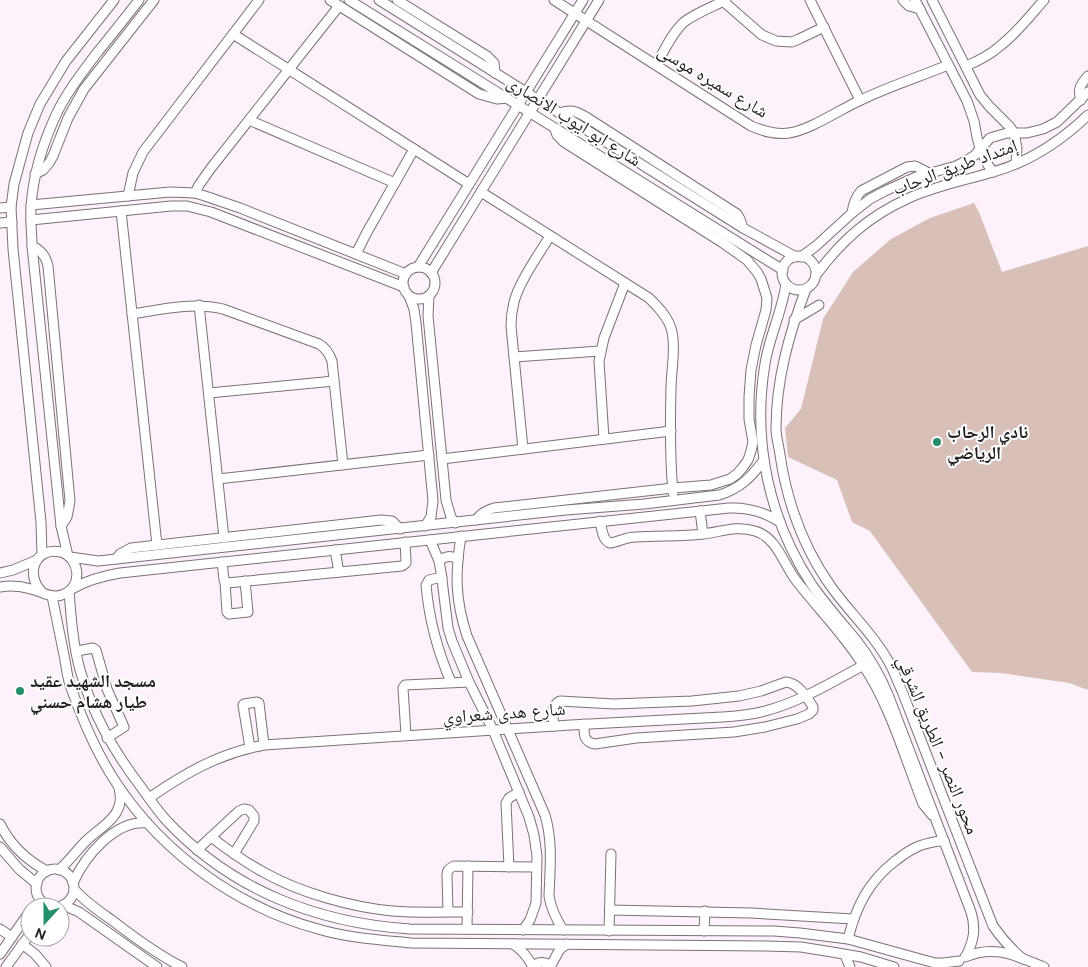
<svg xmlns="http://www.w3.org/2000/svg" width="1088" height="967" font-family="'DM Sans','Noto Naskh Arabic',sans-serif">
  <rect width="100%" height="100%" fill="#fdf1fb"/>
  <!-- green -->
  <polygon fill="#d8bfb7" points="974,203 979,212 1002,272 1088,246 1088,690 1069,683 1001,673 972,672 870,531 852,522 837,480 788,457 785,428 801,409 823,319 853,272 891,239 930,218"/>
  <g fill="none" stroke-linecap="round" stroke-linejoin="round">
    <!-- minor casing -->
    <g stroke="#7c7179" stroke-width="11">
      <g id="minor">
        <polyline points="330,0 479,94 497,99 507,98"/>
        <polyline points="349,0 783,270"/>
        <polyline points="379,0 743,228 796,257"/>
        <polyline points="397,0 487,56 494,63 495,73"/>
        <path d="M554 0 751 126C763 131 775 135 789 133 810 130 839 110 859 101 887 87 919 77 948 65"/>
        <polyline points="810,0 860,100"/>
        <polyline points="903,0 909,6 920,9"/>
        <polyline points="915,0 967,101 974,121 977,137 980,149 988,165 993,172"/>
        <polyline points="932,0 980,95 989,106 1010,127 1014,133 1017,148 1016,164"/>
        <polyline points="723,1 762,35 776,41 792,42 799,39 824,27"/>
        <polyline points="233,34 469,184"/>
        <path d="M656 65C664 51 672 33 684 22 696 13 712 7 726 0"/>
        <path d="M966 66C978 61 990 55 1000 46 1017 33 1030 16 1044 0"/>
        <path d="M1081 100C1077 89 1081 84 1088 76"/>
        <path d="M559 113C572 109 575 111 586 117L737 214 740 219 743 228"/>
        <polyline points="249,120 395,183"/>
        <polyline points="35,174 43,170 49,163 53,156 68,118 84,89 154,0"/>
        <path d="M481 192 649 298C659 308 669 318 672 332 676 350 671 371 671 389 670 424 670 459 673 493"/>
        <polyline points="195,193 199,185 211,168 339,6"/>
        <polyline points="128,196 133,173 143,152 259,0"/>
        <polyline points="31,205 170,192 195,193 205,196 240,208 406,274"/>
        <polyline points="0,208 11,207"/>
        <polyline points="121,211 157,545"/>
        <path d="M852 213C853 204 855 198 861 191L907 167 915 166 929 173"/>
        <polyline points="31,220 171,206 187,206 211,212 404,287"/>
        <polyline points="0,223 12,222"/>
        <path d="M32 246C41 250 46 256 48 266L70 501 67 517 61 526"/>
        <polyline points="356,254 366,234 414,149"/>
        <circle cx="799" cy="273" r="17"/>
        <polyline points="801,257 816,246 852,213 870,199 885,191 916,177 956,166 966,161 975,155 990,138 1007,133 1027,133 1043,129 1057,122 1088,92"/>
        <polyline points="418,267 583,0"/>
        <circle cx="419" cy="283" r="16"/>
        <polyline points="431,273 599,0"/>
        <path d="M816 275C842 240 869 216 909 198 935 186 966 180 993 172 1029 162 1061 141 1088 115"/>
        <path d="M786 284C782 312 769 337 765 364 752 441 769 520 812 585 826 605 842 623 857 641 870 658 881 677 889 697L971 912C976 928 974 941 966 956"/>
        <path d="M806 289C789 334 776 380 776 429 776 437 779 446 780 455 787 502 804 549 832 588 851 614 876 637 891 666 895 674 898 683 902 691L993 926C1002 939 1011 949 1023 959"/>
        <polyline points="409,296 414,309 416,323 433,501 431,517 425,526"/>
        <polyline points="429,296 428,316 446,500 451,517 455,523"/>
        <polyline points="199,305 224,538"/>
        <path d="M132 314C163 309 192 302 223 309L319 344C326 348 329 353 332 361L343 465"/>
        <polyline points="794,320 819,305"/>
        <polyline points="514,357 600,351"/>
        <polyline points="209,393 334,381"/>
        <polyline points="604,439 599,361 604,338 625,283"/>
        <path d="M523 449 511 326C511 318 512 310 514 302 519 282 539 254 550 236"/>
        <polyline points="442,459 671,431"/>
        <polyline points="218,479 429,455"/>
        <polyline points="700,511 703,534"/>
        <path d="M476 520C481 513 486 510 494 508L673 488 711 485 730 479 737 474 743 467 748 460 751 451 753 442 749 419V397L751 370 756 345 766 310 767 298 761 279 757 272 747 260 723 243 564 142 557 135 555 129"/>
        <path d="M600 521C602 529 602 540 610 543 618 542 626 537 635 537 658 535 681 537 703 534 721 532 737 525 755 531 776 537 783 562 795 579 817 608 844 634 863 665 890 705 905 758 923 804L932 815"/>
        <path d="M461 536C455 574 455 599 467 636L545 815C553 842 550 868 549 896 551 909 556 919 563 930"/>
        <polyline points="430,540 439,561 441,572 448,628 452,641 469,682 493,730 529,817 534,835 537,856 536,903 530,920 523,930"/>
        <polyline points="335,550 339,572"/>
        <polyline points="42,555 41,522 13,249 11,207 14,184 28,133 40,104 66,61 114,0"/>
        <path d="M68 556 61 526 32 246C32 233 30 220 31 207 33 176 43 143 56 115 66 93 82 73 96 54 111 36 125 18 139 0"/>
        <path d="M70 557 98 561 566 510 644 504 719 495C740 489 751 477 764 460"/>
        <polyline points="116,559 120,554 131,548 381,520 392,521 400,529"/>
        <path d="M439 561C444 556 451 555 458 559"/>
        <polyline points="222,562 224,580 227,583 402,566 406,563 406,561 405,542"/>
        <polyline points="0,573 13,570 37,560"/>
        <path d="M442 577 429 580 426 585C429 619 437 650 451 682"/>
        <polyline points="225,582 227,612 229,614 248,612 245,581"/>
        <path d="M0 587C10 585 21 586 31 589 42 591 52 600 64 594 83 586 80 558 61 552 36 546 24 574 42 592"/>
        <path d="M72 589C87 580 102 576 120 573L729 508C749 507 764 512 780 522"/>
        <path d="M69 591C71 617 73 644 80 670 93 715 113 750 141 787 149 798 157 810 166 820 231 890 317 923 410 929L774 931 800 933 848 939 935 963H943L959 961"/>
        <path d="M52 596C56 616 60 636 64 655 66 665 67 676 70 685 82 719 96 753 117 784 163 853 237 907 318 929 348 938 380 940 411 943L765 946 801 947 832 952 861 957 894 967"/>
        <polyline points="77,651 93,648 96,650 107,689 124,727 107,738"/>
        <path d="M554 726C553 716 550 706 560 701L614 704 692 701 739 696 761 691 786 682C798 683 807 697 813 707V710L809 714 797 719 765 727 734 732 636 738 595 744C583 742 584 733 584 724"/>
        <polyline points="406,735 403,688 405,685 469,682"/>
        <polyline points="250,748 243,705 244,704 257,702 259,703 264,745"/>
        <path d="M149 798C187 772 218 754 264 745L571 725 722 717C736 716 751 715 765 711 800 702 832 682 864 665"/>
        <path d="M0 824C11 846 26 860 47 871"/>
        <path d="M211 837C228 850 246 863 265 873 301 893 351 907 392 911 417 913 443 912 468 912"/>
        <polyline points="0,847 19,869 37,884"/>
        <polyline points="197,850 239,811 244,809 249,810 254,816 254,821 234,854"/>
        <polyline points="509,867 506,803 509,798 519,792"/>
        <circle cx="55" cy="888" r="19"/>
        <path d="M59 870C69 861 77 850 86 841 95 832 112 822 117 811 121 804 121 796 119 788"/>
        <path d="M73 883C85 856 115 820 147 823"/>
        <path d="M74 889C85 902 99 911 113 921 135 938 157 954 182 967"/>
        <polyline points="63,905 79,912 157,967"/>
        <polyline points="610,910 751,913 853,919"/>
        <path d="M448 912 447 875C447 871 449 868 454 866L536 867"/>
        <polyline points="0,929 12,937"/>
        <polyline points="467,929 468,866"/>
        <polyline points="609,931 611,854"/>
        <polyline points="704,931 705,911"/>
        <path d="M848 939C856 907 868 882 895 861 902 856 909 850 917 847 925 843 935 842 944 840"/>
        <polyline points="22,944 35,954 46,967"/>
        <path d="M513 944C522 950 528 957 533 967"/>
        <polyline points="0,954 30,911"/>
        <polyline points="845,955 850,967"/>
        <path d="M965 957C995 944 1016 956 1044 967"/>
        <path d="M533 966C539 961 544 961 551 966"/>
        <polyline points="6,967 30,934"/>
        <polyline points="550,967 560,949 567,944"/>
      </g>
    </g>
    <!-- minor -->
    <use href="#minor" stroke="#fff" stroke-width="9"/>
  </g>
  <!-- markers -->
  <g fill="#248d6a" stroke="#fff" stroke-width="2">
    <circle cx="937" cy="442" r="5"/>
    <circle cx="20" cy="691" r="5"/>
  </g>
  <g text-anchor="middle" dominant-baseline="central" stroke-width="4" stroke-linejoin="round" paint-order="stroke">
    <!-- street labels -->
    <g font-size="18" fill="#252124" stroke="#fff">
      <text transform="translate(713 81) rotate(31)">شارع سميره موسى</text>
      <text transform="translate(574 121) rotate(32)">شارع ابو ايوب الانصارى</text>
      <text transform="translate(955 167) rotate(-20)">إمتداد طريق الرحاب</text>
      <text transform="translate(504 713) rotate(-4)">شارع هدى شعراوي</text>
      <text transform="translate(938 745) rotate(68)">محور النصر - الطريق الشرقي</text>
    </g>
    <!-- poi labels -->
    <g font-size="18" font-weight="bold" fill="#252124" stroke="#fff" text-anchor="start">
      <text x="947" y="432">نادي الرحاب<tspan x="947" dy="21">الرياضي</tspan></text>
      <text x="30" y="681">مسجد الشهيد عقيد<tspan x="30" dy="21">طيار هشام حسني</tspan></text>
    </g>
  </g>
  <!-- north arrow -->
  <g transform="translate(45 922) rotate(201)"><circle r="24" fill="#ffffff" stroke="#a8a6a7"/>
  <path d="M0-4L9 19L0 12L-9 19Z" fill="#248d6a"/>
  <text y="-8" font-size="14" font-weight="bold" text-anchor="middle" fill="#252124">N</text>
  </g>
</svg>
